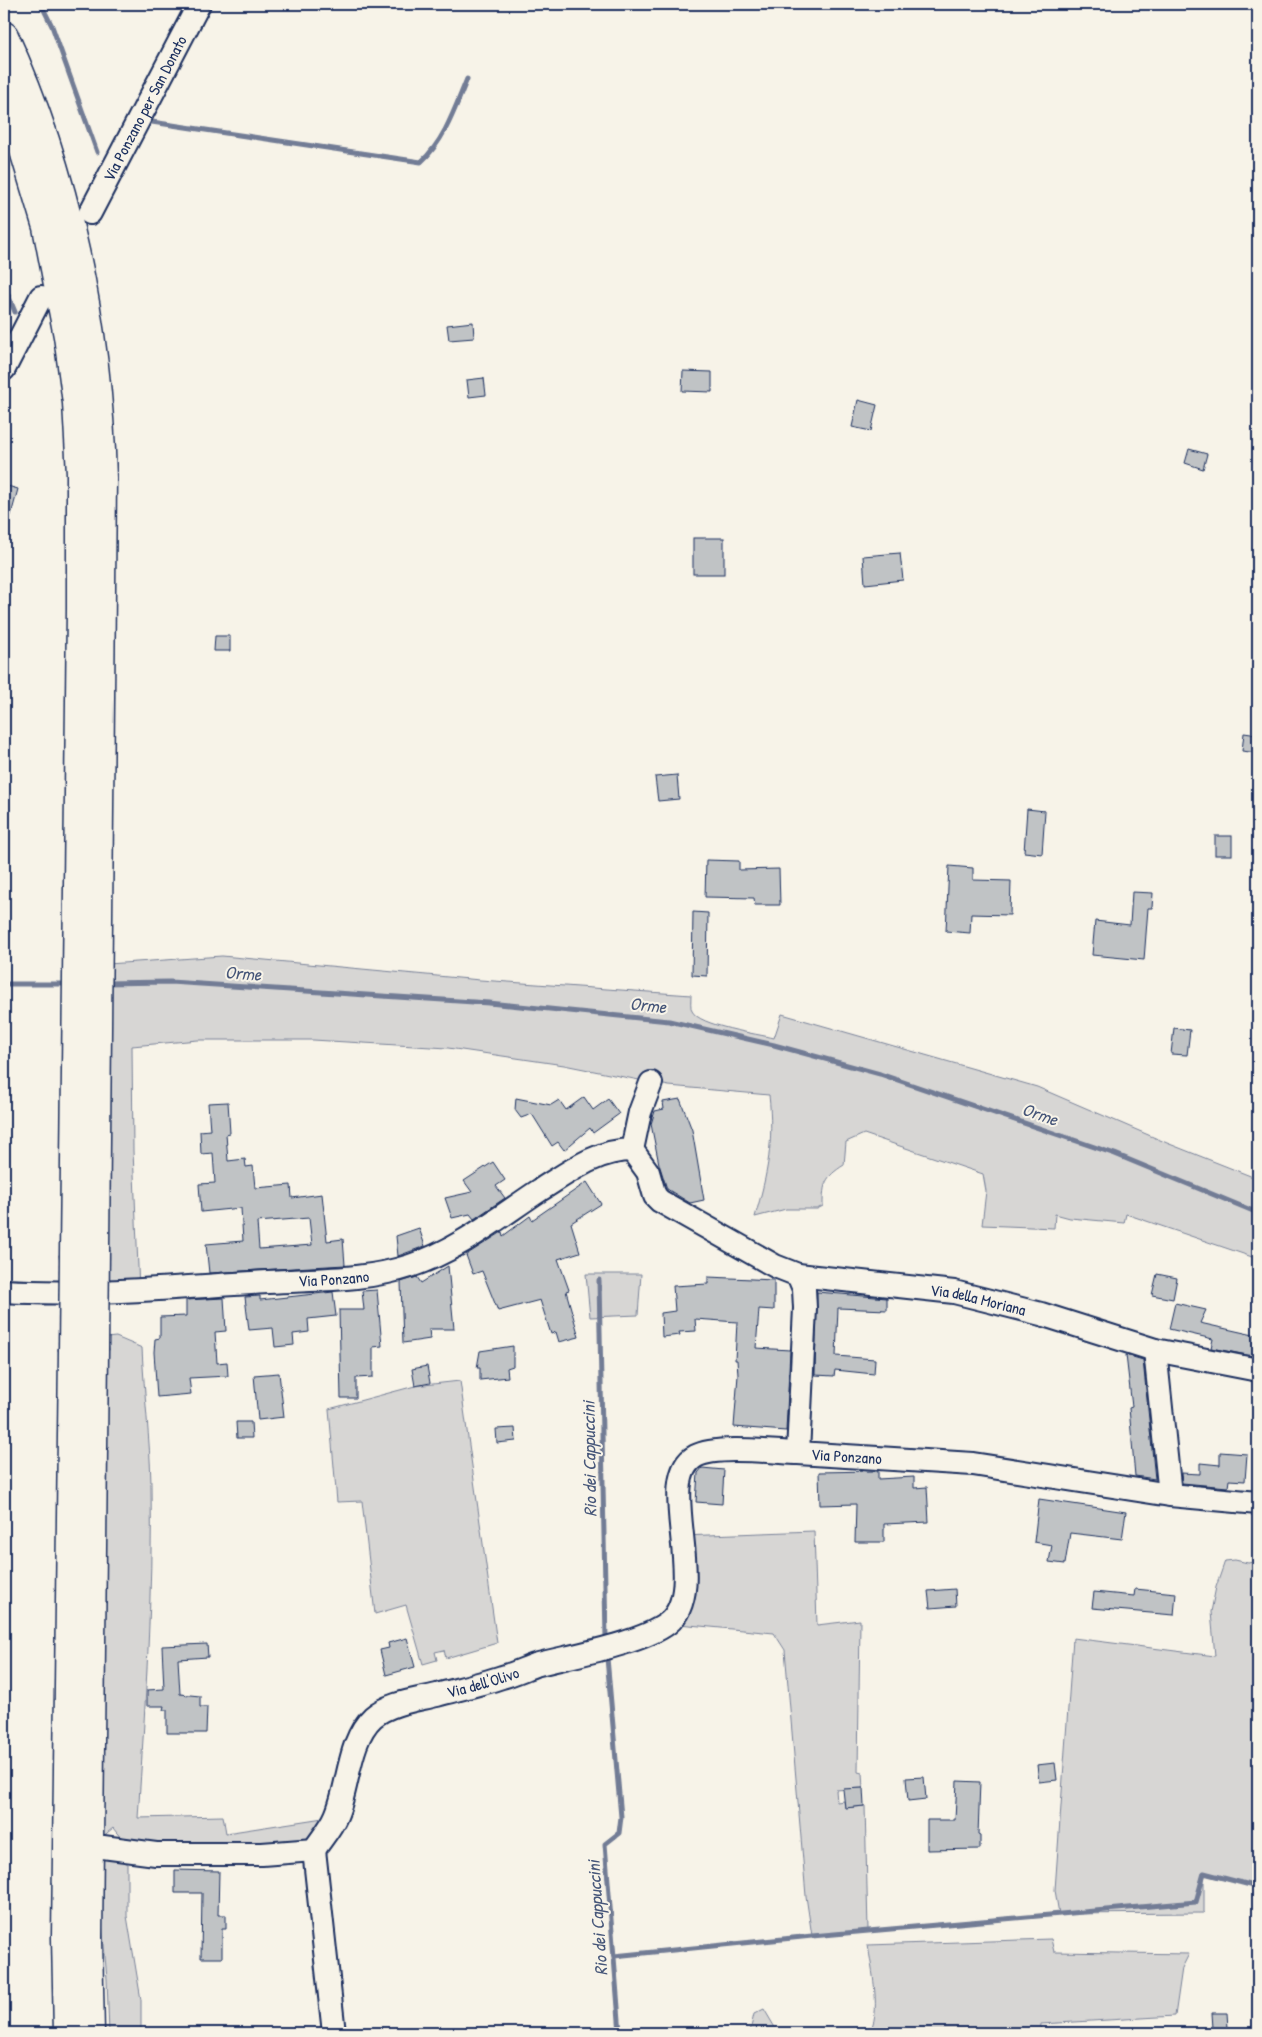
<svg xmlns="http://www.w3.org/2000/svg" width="1262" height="2037" font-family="'Patrick Hand',sans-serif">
  <rect width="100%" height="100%" fill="#f7f3e8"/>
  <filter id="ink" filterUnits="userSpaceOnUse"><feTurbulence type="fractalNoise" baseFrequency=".02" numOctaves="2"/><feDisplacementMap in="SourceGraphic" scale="10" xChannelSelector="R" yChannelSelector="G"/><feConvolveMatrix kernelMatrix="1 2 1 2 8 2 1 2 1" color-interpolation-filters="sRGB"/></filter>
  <g filter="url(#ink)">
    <!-- green -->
    <g fill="#d7d6d4" stroke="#798299">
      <path d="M222 956 480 980 691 995C691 1000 690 1007 692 1011 699 1026 758 1034 774 1038L782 1014 1037 1087 1167 1143 1258 1179V1259L1126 1214 1124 1223 1070 1218 1055 1214 1054 1228 982 1225 986 1191 983 1174 864 1134 846 1142 844 1165C825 1177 823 1183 823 1206L817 1209H786L755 1217C768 1172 774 1142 769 1095L669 1086 564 1065 448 1048 313 1040H198L132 1046 133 1151 139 1290 106 1291 108 964Z"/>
      <polygon points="586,1274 641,1274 638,1315 590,1317"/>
      <path d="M116 1337 142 1348C144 1394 150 1439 151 1484 153 1596 145 1707 138 1818L223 1816 226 1833 336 1816 314 1850 132 1844 121 1838 113 1828 101 1838 106 1338Z"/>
      <polygon points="460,1381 497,1643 446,1658 444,1650 435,1652 437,1660 423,1664 406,1605 375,1614 362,1501 337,1502 329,1409 415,1386"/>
      <polygon points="814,1531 817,1625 860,1620 858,1772 862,1773 863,1788 836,1790 837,1802 844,1801 845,1808 865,1806 868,1930 812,1936 806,1896 785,1650 774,1633 668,1623 682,1536"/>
      <polygon points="1235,1560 1248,1563 1258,1561 1258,1887 1204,1873 1204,1913 1059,1914 1055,1890 1073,1638 1215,1656 1211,1612 1216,1587 1225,1561"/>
      <polygon points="103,1847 127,1850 127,1916 141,2000 141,2033 109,2033 107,1979 101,1911"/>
      <path d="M1051 1939 1054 1952 1189 1954 1182 1968 1175 2016 1041 2024 1040 2033H868C883 2017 871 1966 868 1945Z"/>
      <polygon points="764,2009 777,2031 803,2030 803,2033 732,2033 750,2032 754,2014"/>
    </g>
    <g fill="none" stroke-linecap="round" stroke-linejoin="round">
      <!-- stream -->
      <g stroke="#727c95" stroke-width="5">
        <polyline points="41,4 52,26 97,152"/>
        <path d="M145 121 421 162C445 140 455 108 467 79"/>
        <polyline points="4,285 15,312"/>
        <polyline points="104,983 170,982 489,1003 669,1021 774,1045 880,1074 1115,1154 1258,1213"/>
        <polyline points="4,984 68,984"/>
        <polyline points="599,1280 606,1638"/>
        <polyline points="607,1658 621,1817 619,1833 605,1844 620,2033"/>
        <polyline points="614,1956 812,1936 1196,1902 1204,1873 1258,1887"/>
      </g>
    </g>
    <!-- building -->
    <g fill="#c0c3c5" stroke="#1b2f5e" fill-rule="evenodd">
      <polygon points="473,322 474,338 449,340 447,325"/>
      <polygon points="683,371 712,372 712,392 682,391"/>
      <polygon points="484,378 486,395 469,397 467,380"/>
      <polygon points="858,400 877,405 871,431 852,427"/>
      <polygon points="1189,449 1207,454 1203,469 1185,463"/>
      <polygon points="4,485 18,489 8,526 4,525"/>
      <rect x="693" y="538" width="31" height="36"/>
      <polygon points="900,553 903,580 865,584 863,556"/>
      <polygon points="215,636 230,636 230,651 214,651"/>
      <polygon points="1244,733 1258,735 1258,753 1242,751"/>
      <polygon points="677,775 679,799 658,801 655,777"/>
      <polygon points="1027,809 1045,811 1042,854 1024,852"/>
      <rect x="1215" y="836" width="17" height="19"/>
      <polygon points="706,860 739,861 739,870 779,869 780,905 755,905 754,898 705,897"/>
      <polygon points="949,866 973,868 973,880 1011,881 1010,915 971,914 970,933 946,931"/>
      <polygon points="1132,892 1153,893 1152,908 1148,908 1144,960 1092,955 1095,921 1130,925"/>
      <polygon points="693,912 708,913 707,976 692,975"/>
      <polygon points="1174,1028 1190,1030 1187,1055 1171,1054"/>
      <polygon points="584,1097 593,1110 608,1099 619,1114 593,1133 590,1128 564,1150 558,1142 552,1146 532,1114 521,1118 515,1110 516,1098 551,1105 559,1100 566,1110"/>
      <polygon points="680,1099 692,1130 704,1200 690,1203 667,1189 659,1164 651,1124 655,1111 664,1109 663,1102"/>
      <path d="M228 1102 230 1133 226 1134 228 1161 245 1159 246 1167 253 1166 255 1188 291 1185 292 1198 322 1194 327 1241 343 1239 345 1265 209 1273 206 1244 243 1241 241 1208 201 1212 199 1184 215 1183 213 1153 201 1154 200 1131 210 1130 208 1103ZM309 1218 312 1245 259 1249 257 1222Z"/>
      <polygon points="493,1162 505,1180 496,1186 505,1198 474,1219 470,1214 452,1218 445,1198 472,1192 464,1181"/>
      <polygon points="587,1182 601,1204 571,1223 580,1252 558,1259 569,1290 566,1291 579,1337 559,1342 556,1332 551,1334 540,1300 498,1311 482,1271 473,1274 466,1255 502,1232 503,1236 530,1216 532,1220"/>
      <polygon points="419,1228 425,1246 398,1256 396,1236"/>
      <polygon points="448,1266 454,1329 429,1329 430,1339 403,1343 401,1282 417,1277 421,1283"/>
      <polygon points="1157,1274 1177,1278 1173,1299 1152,1295"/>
      <polygon points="708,1277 774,1280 774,1310 759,1309 756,1348 790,1350 786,1431 734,1427 738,1375 737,1360 735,1360 737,1322 695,1319 696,1331 679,1332 680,1335 662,1337 661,1313 675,1311 673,1286 708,1284"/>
      <polygon points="377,1290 382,1346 373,1347 373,1377 356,1378 356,1398 341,1398 339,1310 364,1310 362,1291"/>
      <polygon points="333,1292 336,1316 308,1319 309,1332 293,1334 294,1345 275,1347 273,1328 249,1330 245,1297 260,1296 260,1300"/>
      <polygon points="817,1292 887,1298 887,1310 838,1308 836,1356 875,1359 874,1374 835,1370 834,1376 815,1375"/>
      <polygon points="224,1298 226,1331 215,1332 217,1363 227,1362 228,1376 189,1378 191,1394 157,1397 154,1352 155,1339 160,1338 160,1317 186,1316 186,1300"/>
      <polygon points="1175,1303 1206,1310 1200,1323 1258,1336 1258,1357 1211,1348 1213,1339 1169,1329"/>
      <polygon points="513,1346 513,1366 507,1368 508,1377 480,1380 480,1368 477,1368 480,1351"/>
      <polygon points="1126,1355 1143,1360 1155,1479 1135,1476 1129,1408 1132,1407"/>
      <polygon points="427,1366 430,1383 415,1386 412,1369"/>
      <polygon points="279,1373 284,1417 258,1420 254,1375"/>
      <polygon points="236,1422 251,1422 252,1438 237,1438"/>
      <polygon points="515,1428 516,1441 497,1443 496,1429"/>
      <polygon points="1220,1452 1247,1454 1245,1481 1229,1480 1228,1487 1182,1483 1181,1473 1200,1474 1200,1463 1220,1465"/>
      <polygon points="702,1468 724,1470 722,1504 696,1502 698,1473"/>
      <polygon points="874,1471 878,1471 878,1479 914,1477 914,1488 927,1487 929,1522 884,1524 884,1542 855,1542 856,1504 820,1505 819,1472"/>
      <polygon points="1039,1499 1126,1512 1122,1539 1070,1533 1065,1564 1049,1562 1052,1545 1034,1542"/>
      <polygon points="955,1589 956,1606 930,1608 928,1591"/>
      <polygon points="1135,1589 1176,1593 1174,1615 1092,1608 1094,1592 1134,1596"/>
      <polygon points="407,1638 415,1667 386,1675 380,1650 389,1648 388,1643"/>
      <polygon points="207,1644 208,1657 178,1659 180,1694 200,1696 200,1707 207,1707 206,1733 167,1733 167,1710 163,1710 164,1706 147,1706 147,1690 164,1689 162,1646"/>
      <polygon points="1055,1763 1057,1780 1039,1782 1037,1765"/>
      <polygon points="924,1777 926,1799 908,1801 906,1778"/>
      <polygon points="957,1781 980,1782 978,1834 980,1835 980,1849 927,1850 927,1820 955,1820"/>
      <polygon points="863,1788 864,1806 845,1808 843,1789"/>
      <polygon points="175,1870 219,1871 218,1915 226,1915 226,1929 222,1929 222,1958 201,1958 202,1893 175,1893"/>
      <polygon points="1212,2013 1227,2013 1228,2028 1213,2028"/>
    </g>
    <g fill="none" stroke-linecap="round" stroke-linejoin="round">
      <!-- minor casing -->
      <g stroke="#1b2f5e" stroke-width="26">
        <g id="minor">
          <path id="s1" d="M90 213 199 4"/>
          <polyline points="4,369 41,297"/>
          <path id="s2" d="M632 1150 648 1172 655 1196 660 1201 775 1266 798 1275 804 1289 805 1308 798 1453 973 1464 1170 1495 1258 1503"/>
          <path id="s3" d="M798 1275 954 1292 1041 1314 1155 1350 1258 1370"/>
          <path id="s4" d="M4 1291C92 1296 180 1287 268 1282 315 1279 365 1281 410 1266 457 1251 499 1217 540 1190 569 1172 597 1150 632 1150L640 1112 651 1083"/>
          <polyline points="1155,1350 1170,1495"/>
          <path id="s5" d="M103 1847 156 1854H262L314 1850C321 1839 331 1828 336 1816 349 1787 348 1740 373 1717 389 1703 417 1700 437 1695 459 1689 481 1684 502 1677 513 1674 524 1669 535 1665 569 1656 641 1644 668 1623 711 1588 653 1479 696 1456 716 1445 774 1452 798 1453"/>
          <polyline points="314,1850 334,2033"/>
        </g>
      </g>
      <!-- highway casing -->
      <g stroke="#1b2f5e" stroke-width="31">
        <g id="highway">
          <path d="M4 36C67 173 98 327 102 478L95 1250"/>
          <polyline points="4,93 19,134 47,227 68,336 77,403 81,474 81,608 74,1255"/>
          <polyline points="68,2033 66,1938 73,1351"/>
          <polyline points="90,2033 88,1940 94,1350"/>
        </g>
      </g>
      <!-- minor -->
      <use href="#minor" stroke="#f7f3e8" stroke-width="22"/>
      <!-- highway -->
      <use href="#highway" stroke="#f7f3e8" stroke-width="28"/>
      <!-- highway-bridge casing -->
      <g stroke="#1b2f5e" stroke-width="31" stroke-linecap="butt">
        <g id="highway-bridge">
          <polyline points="94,1350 95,1250"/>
          <polyline points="73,1351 74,1255"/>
        </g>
      </g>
      <!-- highway-bridge -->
      <use href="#highway-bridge" stroke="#f7f3e8" stroke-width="28"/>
    </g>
  </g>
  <g text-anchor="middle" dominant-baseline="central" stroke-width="4" stroke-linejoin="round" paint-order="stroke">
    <!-- street labels -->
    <g font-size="16" fill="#1b2f5e" stroke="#f7f3e8">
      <text stroke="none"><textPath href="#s1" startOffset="118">Via Ponzano per San Donato</textPath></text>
      <text stroke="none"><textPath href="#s4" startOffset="330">Via Ponzano</textPath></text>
      <text stroke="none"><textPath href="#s3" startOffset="182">Via della Moriana</textPath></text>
      <text stroke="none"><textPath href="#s2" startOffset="444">Via Ponzano</textPath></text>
      <text stroke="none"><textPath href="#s5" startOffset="475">Via dell'Olivo</textPath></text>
    </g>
    <!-- water labels -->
    <g font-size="18" font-style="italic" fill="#465679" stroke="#f7f3e8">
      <text transform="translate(243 973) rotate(4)">Orme</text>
      <text transform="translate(648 1005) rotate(6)">Orme</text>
      <text transform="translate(1040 1114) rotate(19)">Orme</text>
      <text transform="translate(589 1459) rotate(-91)">Rio dei Cappuccini</text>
      <text transform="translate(597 1918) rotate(-94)">Rio dei Cappuccini</text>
    </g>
  </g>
  <!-- margin -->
  <rect width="1262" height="2037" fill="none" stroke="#f7f3e8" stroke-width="20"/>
  <rect x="10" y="10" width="1242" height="2017" fill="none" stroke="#1b2f5e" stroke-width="2" filter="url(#ink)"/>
</svg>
